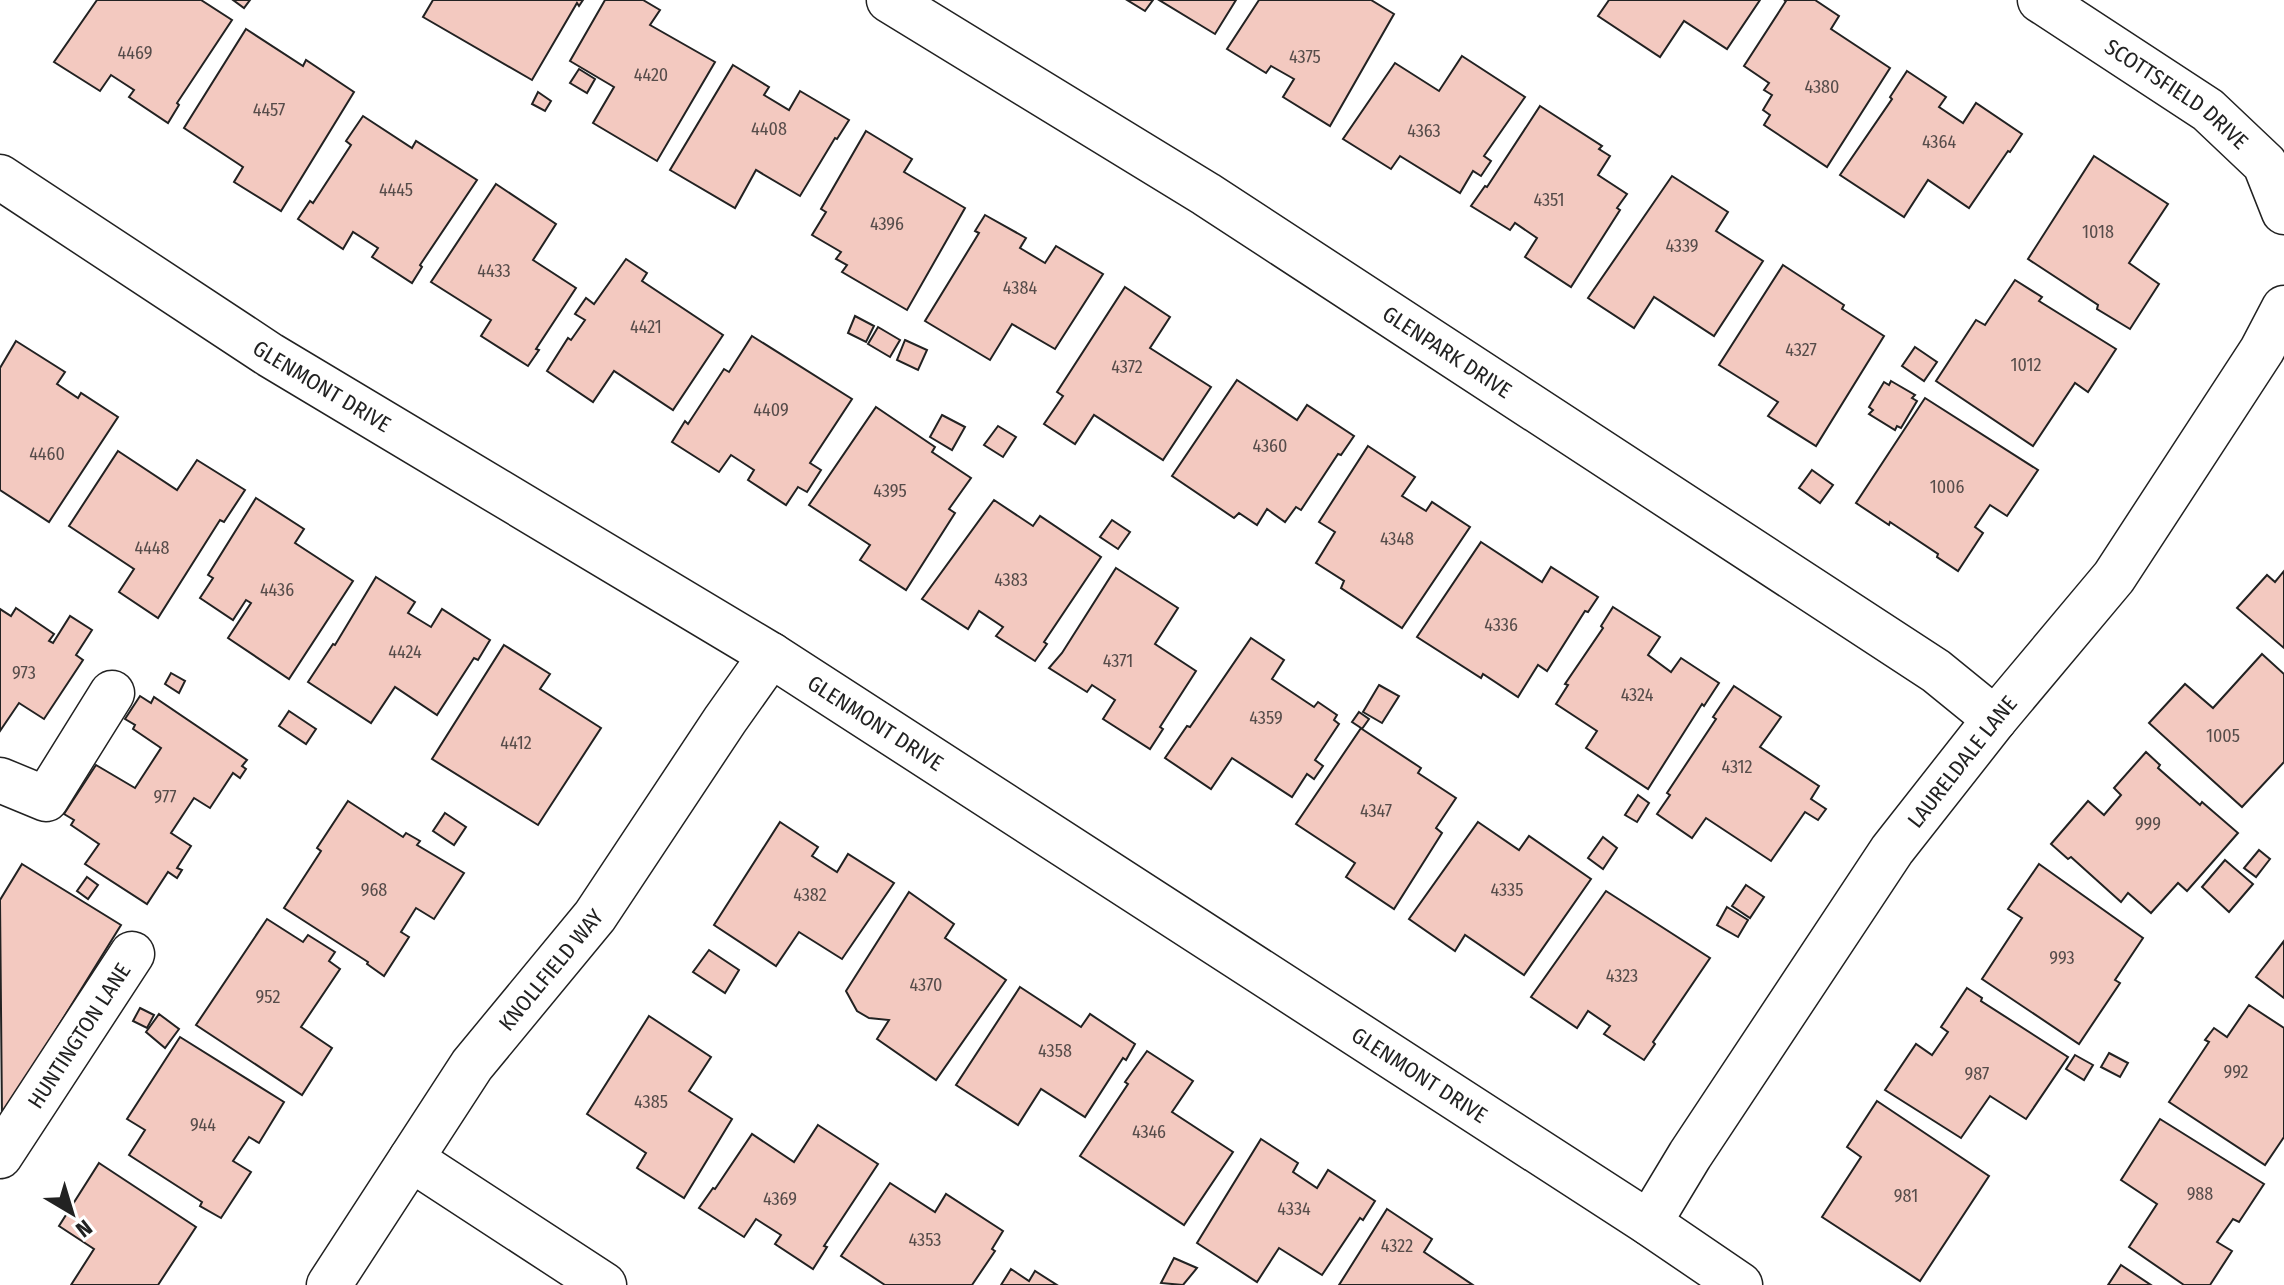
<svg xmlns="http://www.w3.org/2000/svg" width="2284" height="1285" font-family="'Fira Sans Condensed',sans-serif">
  <rect width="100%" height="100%" fill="#fff"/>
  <!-- building -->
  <g fill="#f3c9c0" stroke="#222" stroke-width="2">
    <polygon points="97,0 201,0 232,20 177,103 179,105 168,123 129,97 134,90 111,75 100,91 54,62"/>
    <polygon points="233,0 250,0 244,8"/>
    <polygon points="433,0 583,0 579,6 577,3 532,80 423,17"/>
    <polygon points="605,0 643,0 660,10 650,25 715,62 657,161 593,123 614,87 570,61"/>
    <polygon points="1127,0 1153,0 1145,11"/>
    <polygon points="1159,0 1236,0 1215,34"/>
    <polygon points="1259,0 1371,0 1394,14 1330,126 1283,97 1294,79 1271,66 1266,73 1227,49"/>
    <polygon points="1609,0 1760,0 1727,49 1684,21 1660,57 1598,16"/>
    <polygon points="1784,0 1815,0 1839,16 1831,29 1890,68 1827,167 1764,125 1770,115 1763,110 1772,95 1764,90 1769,83 1744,66 1786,1"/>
    <polygon points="246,29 303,66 306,60 354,92 281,211 234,182 243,167 184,128"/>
    <polygon points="1462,56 1525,97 1484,156 1491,161 1481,176 1473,171 1460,193 1400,156 1391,169 1343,139 1395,63 1439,91"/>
    <polygon points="733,65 769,87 764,95 789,110 800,91 849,120 837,139 835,138 800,196 756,170 735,208 670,170"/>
    <polygon points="579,69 595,79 587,93 570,83"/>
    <polygon points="1907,71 1946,97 1939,107 1963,123 1976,103 2022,134 2010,152 2008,151 1969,208 1928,180 1904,217 1840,175 1892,99 1890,97"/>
    <polygon points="538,92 551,101 545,111 532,104"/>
    <polygon points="1540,106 1602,146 1599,149 1610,156 1598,175 1627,194 1617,208 1620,210 1571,287 1525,257 1537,238 1515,223 1510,230 1471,206 1485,186 1487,187"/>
    <polygon points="363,116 412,148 416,141 477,180 420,265 422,267 412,283 372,257 378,248 353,232 343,249 298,219 310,201 313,203 351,145 346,141"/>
    <polygon points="866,131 912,159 904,172 965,208 907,310 842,272 847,265 836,259 841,252 812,235 826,212 821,209"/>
    <polygon points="2094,156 2168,204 2129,263 2159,284 2130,329 2097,309 2098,305 2028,259"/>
    <polygon points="1672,176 1728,212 1716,231 1763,261 1714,336 1654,297 1634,328 1588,298"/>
    <polygon points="496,184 556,224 533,260 576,288 536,349 539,350 528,366 481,336 491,320 431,282"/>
    <polygon points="985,215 1026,238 1020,248 1045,263 1056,246 1103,274 1055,349 1012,324 990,360 925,321 979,233 975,231"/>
    <polygon points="626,259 647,273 642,281 723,335 673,410 614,371 593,402 547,371 568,338 571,340 585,320 575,314 586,298 594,304"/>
    <polygon points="1783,265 1844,305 1842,309 1884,336 1816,446 1768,416 1778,402 1719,365"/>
    <polygon points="2015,280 2042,297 2039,301 2116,349 2088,392 2075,383 2033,446 1936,381 1976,320 1985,325"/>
    <polygon points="1125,287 1170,317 1150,348 1211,387 1163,460 1094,415 1075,444 1044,424 1063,396 1057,392"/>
    <polygon points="855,316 874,326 866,342 848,333"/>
    <polygon points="878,327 900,340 890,357 868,344"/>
    <polygon points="752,336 852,399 810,463 821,470 807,492 798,487 786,505 748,480 754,470 731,455 719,472 672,442 685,421 688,424 724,369 729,372"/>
    <polygon points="905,340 927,350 918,370 897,360"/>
    <polygon points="16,341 65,372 57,384 78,398 81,393 118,417 49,522 0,490 0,368"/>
    <polygon points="1915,347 1937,362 1924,381 1902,366"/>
    <polygon points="1237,380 1297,420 1307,405 1354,436 1341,455 1338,454 1301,510 1296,507 1285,522 1267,509 1257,525 1239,513 1234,518 1172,476"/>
    <polygon points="1891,381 1915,395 1912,398 1917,401 1901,428 1897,426 1895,430 1869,414 1873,410 1869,407 1884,382 1889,385"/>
    <polygon points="1925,398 2038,470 2007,516 1990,505 1975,527 1983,533 1958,571 1937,557 1938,554 1890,522 1889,525 1856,503"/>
    <polygon points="876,407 935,447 932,452 971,478 949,509 955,513 906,590 860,560 870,545 809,505"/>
    <polygon points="942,415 965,427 952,450 930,437"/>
    <polygon points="998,426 1016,437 1003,457 984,445"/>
    <polygon points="1368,446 1415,477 1402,496 1426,511 1432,502 1470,527 1402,628 1341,588 1344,581 1316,563 1335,532 1319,522"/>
    <polygon points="118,451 177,490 197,460 245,490 224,522 220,520 158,618 119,592 134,569 69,526"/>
    <polygon points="1812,470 1833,485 1820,503 1799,488"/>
    <polygon points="256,498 304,529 295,543 353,581 289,679 228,638 251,603 246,600 233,620 200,598 213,578 208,575"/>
    <polygon points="994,500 1033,526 1040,516 1101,557 1044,642 1047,644 1035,661 996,636 1003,627 979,611 968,629 922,599"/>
    <polygon points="1112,520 1130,532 1118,549 1100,537"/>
    <polygon points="1481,542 1542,582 1551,567 1598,597 1588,612 1585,611 1547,671 1538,665 1518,697 1483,674 1481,678 1417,637"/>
    <polygon points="1116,568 1178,608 1155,644 1196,671 1160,727 1163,729 1150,749 1103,719 1115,700 1092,685 1087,692 1049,668 1062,653"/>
    <polygon points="2284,571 2284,648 2237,608 2267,575 2275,582"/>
    <polygon points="376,577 415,602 408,613 431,627 442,609 490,640 478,660 474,658 437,715 395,687 371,723 308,682 333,644 335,645"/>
    <polygon points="1613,607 1660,637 1648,655 1671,672 1681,658 1719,683 1704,706 1702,704 1648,789 1586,748 1597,731 1556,704 1568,685 1565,684 1603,628 1601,626"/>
    <polygon points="16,608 54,634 49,641 53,643 70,616 92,630 76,655 83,660 44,719 19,703 0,731 0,609 11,616"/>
    <polygon points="1251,638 1284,660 1272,679 1314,707 1318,702 1337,715 1334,720 1339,724 1315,760 1323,766 1314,779 1307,774 1292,797 1232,758 1211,789 1165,758 1187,726 1190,727"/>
    <polygon points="504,645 550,674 540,689 601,728 538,825 432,759"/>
    <polygon points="2262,654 2284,674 2284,762 2242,807 2149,723 2185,684 2213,708"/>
    <polygon points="171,673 185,681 179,693 165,684"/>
    <polygon points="1379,685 1399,696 1382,723 1363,712"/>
    <polygon points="1734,686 1781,717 1760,747 1819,786 1811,799 1826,809 1818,820 1805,812 1771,861 1706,818 1692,838 1657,814 1670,795 1667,793 1716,719 1713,717"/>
    <polygon points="140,696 151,703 154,697 247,760 242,766 246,769 240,778 233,773 210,808 194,798 171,833 191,846 177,868 182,870 177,878 168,872 147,904 85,864 99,844 71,825 74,820 64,814 96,765 135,788 161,748 133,729 135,725 125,719"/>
    <polygon points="289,711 316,729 306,744 279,726"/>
    <polygon points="1359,712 1369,719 1362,729 1421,768 1418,773 1456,798 1436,828 1442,833 1394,909 1346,877 1355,863 1296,824 1361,728 1352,722"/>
    <polygon points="2146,752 2160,765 2158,768 2200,805 2202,802 2238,833 2187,891 2178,883 2151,913 2128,893 2121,902 2071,857 2068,859 2051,844 2088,801 2104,815 2121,795 2114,788"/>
    <polygon points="1638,795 1649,803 1637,822 1625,815"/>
    <polygon points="348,801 403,837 406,833 420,841 417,845 464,873 434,919 416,908 401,932 409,937 384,976 367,964 368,962 284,908 321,851 317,848"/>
    <polygon points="445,813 466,827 454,845 433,831"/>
    <polygon points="780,822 818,847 812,856 837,872 848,854 894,883 842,959 799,932 776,966 714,925"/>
    <polygon points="1478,822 1519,850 1529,836 1591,879 1524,975 1465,935 1455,951 1409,919"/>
    <polygon points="1603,837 1617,848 1603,869 1588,858"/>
    <polygon points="2259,850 2270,859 2256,877 2244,868"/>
    <polygon points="2225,860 2253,884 2229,912 2202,887"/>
    <polygon points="22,864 121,925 2,1117 0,900"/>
    <polygon points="2039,864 2143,938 2115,980 2120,983 2079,1044 1982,979 2022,918 2008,909"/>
    <polygon points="87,877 98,885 88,899 77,891"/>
    <polygon points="1746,885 1764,897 1750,918 1732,906"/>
    <polygon points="1606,891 1710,958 1653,1042 1655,1044 1644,1060 1604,1034 1610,1026 1588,1011 1577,1028 1531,997"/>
    <polygon points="909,892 954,924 945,938 1006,980 936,1080 877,1039 889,1020 869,1018 857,1011 846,991"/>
    <polygon points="1727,907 1748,920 1738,937 1717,925"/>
    <polygon points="267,919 303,942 308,935 335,952 329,961 340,969 301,1027 332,1048 302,1095 196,1025"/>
    <polygon points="2284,941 2284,998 2256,977"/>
    <polygon points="709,950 739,970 725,993 693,972"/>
    <polygon points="1020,987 1081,1027 1090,1014 1135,1044 1126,1060 1123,1058 1085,1117 1041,1089 1018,1125 956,1085"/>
    <polygon points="1967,988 1982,998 1981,1001 2068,1057 2026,1119 1990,1096 1961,1138 1885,1090 1916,1044 1932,1055 1948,1032 1941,1027"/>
    <polygon points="2249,1005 2284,1028 2284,1137 2265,1165 2169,1102 2209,1042 2205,1040 2214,1028 2227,1037"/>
    <polygon points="140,1008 154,1015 147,1028 133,1021"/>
    <polygon points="159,1014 179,1029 165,1048 146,1032"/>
    <polygon points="649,1016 711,1057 689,1091 732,1119 684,1198 637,1168 646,1153 587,1114"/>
    <polygon points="180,1037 284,1102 259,1143 249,1137 233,1161 251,1172 221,1218 200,1206 202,1202 129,1155 145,1130 127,1119"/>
    <polygon points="1147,1051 1193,1081 1172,1112 1233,1152 1184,1225 1080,1156 1128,1084 1125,1082"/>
    <polygon points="2109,1053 2128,1063 2120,1077 2101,1067"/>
    <polygon points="2075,1055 2093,1065 2084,1080 2066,1069"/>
    <polygon points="1877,1101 1989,1176 1920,1281 1822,1217 1861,1157 1847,1147"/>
    <polygon points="2160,1119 2264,1184 2239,1222 2233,1219 2217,1242 2232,1251 2210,1285 2184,1285 2129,1247 2157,1204 2121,1180"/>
    <polygon points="818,1125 878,1164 824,1246 827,1247 813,1269 775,1244 781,1235 756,1219 744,1237 699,1208 713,1188 715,1189 752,1134 794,1162"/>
    <polygon points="1261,1139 1298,1163 1293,1172 1317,1188 1328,1170 1375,1201 1363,1220 1360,1218 1322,1275 1279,1248 1257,1282 1197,1243"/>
    <polygon points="99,1163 196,1227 158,1285 71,1285 94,1249 59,1226"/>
    <polygon points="890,1183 935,1212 946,1194 1003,1231 992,1249 995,1251 972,1285 885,1285 841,1256"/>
    <polygon points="1387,1209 1432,1239 1424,1252 1473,1285 1339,1285"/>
    <polygon points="1174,1258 1197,1268 1183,1285 1161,1283"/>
    <polygon points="2121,1265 2151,1285 2108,1285"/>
    <polygon points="1011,1269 1029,1281 1035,1271 1057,1285 1001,1285"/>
  </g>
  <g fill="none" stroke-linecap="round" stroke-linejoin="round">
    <!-- minor casing -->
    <g stroke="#222" stroke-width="47">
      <g id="minor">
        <path id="s1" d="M889 0 1206 194 1936 671 1995 719"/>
        <path id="s2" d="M2040 0 2208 110 2265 164 2284 212"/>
        <path id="s3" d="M0 177 270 355 771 655 1649 1223 1740 1285"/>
        <polyline points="0,780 46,799 112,693"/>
        <path id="s4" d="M0 1156 132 954"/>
        <polyline points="411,1159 604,1285"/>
        <path id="s5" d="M1649 1223 1690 1155 1892 850 1995 719 2114 577 2262 350 2284 308"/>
        <path id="s6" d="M329 1285 472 1065 595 916 725 720 771 655"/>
      </g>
    </g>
    <!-- minor -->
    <use href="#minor" stroke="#fff" stroke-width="44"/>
  </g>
  <g text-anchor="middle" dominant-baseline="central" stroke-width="6" stroke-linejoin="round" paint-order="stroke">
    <!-- number labels -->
    <g font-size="18" fill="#564c4a">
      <text x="135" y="53">4469</text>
      <text x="1305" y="57">4375</text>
      <text x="651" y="75">4420</text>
      <text x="1822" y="87">4380</text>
      <text x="269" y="110">4457</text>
      <text x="769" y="129">4408</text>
      <text x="1424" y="131">4363</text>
      <text x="1939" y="142">4364</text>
      <text x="396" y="190">4445</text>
      <text x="1549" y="200">4351</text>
      <text x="887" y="224">4396</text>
      <text x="2098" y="232">1018</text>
      <text x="1682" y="246">4339</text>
      <text x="494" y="271">4433</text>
      <text x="1020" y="288">4384</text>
      <text x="646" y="327">4421</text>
      <text x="1801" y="350">4327</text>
      <text x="2026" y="365">1012</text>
      <text x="1127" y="367">4372</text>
      <text x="771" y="410">4409</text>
      <text x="1270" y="446">4360</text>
      <text x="47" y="454">4460</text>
      <text x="1947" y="487">1006</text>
      <text x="890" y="491">4395</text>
      <text x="1397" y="539">4348</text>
      <text x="152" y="548">4448</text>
      <text x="1011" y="580">4383</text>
      <text x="277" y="590">4436</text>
      <text x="1501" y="625">4336</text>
      <text x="405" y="652">4424</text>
      <text x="1118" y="661">4371</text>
      <text x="24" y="673">973</text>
      <text x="1637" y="695">4324</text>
      <text x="1266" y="718">4359</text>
      <text x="2223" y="736">1005</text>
      <text x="516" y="743">4412</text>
      <text x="1737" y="767">4312</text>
      <text x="165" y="797">977</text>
      <text x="1376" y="811">4347</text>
      <text x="2148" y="824">999</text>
      <text x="374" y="890">968</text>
      <text x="1507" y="890">4335</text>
      <text x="810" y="895">4382</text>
      <text x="2062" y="958">993</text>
      <text x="1622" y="976">4323</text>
      <text x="926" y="985">4370</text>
      <text x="268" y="997">952</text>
      <text x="1055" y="1051">4358</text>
      <text x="2236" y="1072">992</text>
      <text x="1977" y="1074">987</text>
      <text x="651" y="1102">4385</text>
      <text x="203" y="1125">944</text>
      <text x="1149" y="1132">4346</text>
      <text x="2200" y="1194">988</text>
      <text x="1906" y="1196">981</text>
      <text x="780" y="1199">4369</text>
      <text x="1294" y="1209">4334</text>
      <text x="925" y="1240">4353</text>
      <text x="1397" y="1246">4322</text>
    </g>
    <!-- street labels -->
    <g font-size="22" fill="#222" stroke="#fff">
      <text stroke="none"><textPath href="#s2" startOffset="166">SCOTTSFIELD DRIVE</textPath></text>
      <text stroke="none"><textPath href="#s1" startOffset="660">GLENPARK DRIVE</textPath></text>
      <text stroke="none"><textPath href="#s3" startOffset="384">GLENMONT DRIVE</textPath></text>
      <text stroke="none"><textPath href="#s3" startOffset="1032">GLENMONT DRIVE</textPath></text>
      <text stroke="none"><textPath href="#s5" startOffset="558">LAURELDALE LANE</textPath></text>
      <text stroke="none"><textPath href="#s6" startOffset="386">KNOLLFIELD WAY</textPath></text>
      <text stroke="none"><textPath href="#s4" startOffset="144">HUNTINGTON LANE</textPath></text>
      <text stroke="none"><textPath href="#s3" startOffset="1680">GLENMONT DRIVE</textPath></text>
    </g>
  </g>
  <!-- north arrow -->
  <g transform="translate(72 1213) rotate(142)" stroke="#ffffff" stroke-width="6" paint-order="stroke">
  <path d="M0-6L14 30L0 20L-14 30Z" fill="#222222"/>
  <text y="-12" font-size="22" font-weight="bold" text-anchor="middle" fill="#222222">N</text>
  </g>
</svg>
